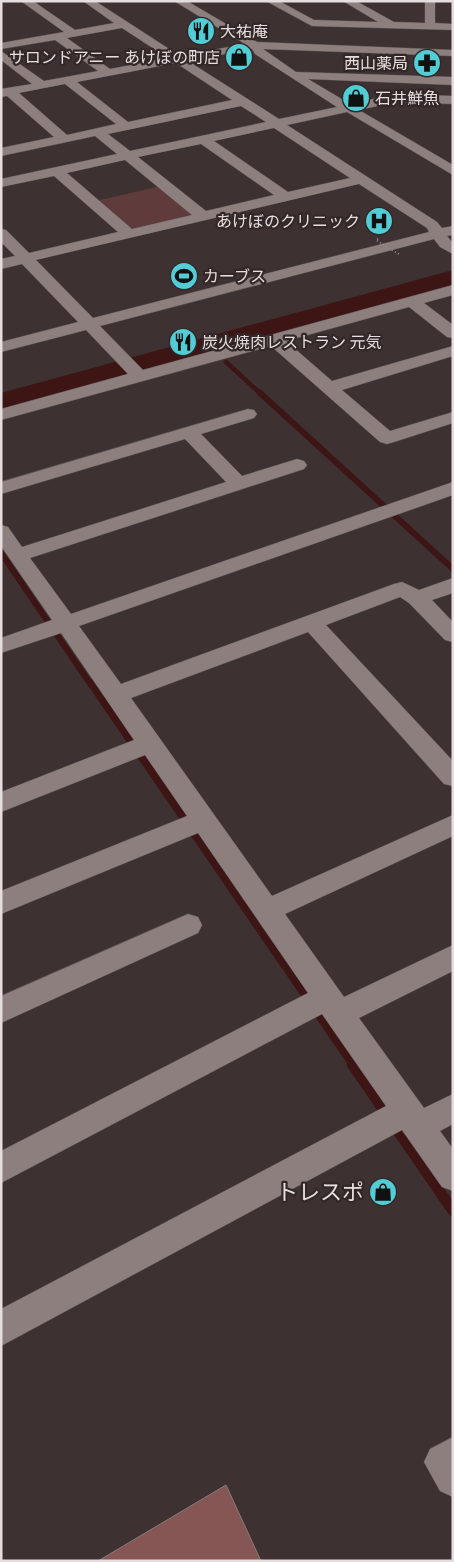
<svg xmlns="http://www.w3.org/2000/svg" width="454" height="1562" font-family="Cabin,'Noto Sans JP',sans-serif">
  <rect width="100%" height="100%" fill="#3d3231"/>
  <!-- green -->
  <polygon fill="#5f3c3b" points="161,186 194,212 190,216 136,228 127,227 96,201"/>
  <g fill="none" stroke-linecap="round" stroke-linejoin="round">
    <!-- stream-far3 -->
    <g stroke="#3d1515" stroke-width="4.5">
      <polyline points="208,346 211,349"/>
      <polyline points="226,362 261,394"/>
    </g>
    <!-- stream-far2 -->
    <g stroke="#3d1515" stroke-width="6">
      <polyline points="259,392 453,569"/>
      <polyline points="1,553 91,685"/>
    </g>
    <!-- stream-far1 -->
    <polyline stroke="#3d1515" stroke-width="8" points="91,683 353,1065"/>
    <!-- stream -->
    <polyline stroke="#3d1515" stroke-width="11" points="352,1064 453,1211"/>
    <!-- river -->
    <polygon fill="#3d1515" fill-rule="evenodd" points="453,270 453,288 1,413 1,393"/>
  </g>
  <!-- building -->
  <polygon fill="#865654" stroke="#887b7a" points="226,1485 261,1561 98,1561"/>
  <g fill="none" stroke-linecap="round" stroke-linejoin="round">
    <!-- minor casing -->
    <g stroke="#5a5150" stroke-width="1">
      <g id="minor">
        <path d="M21 1H33L75 30 114 23 83 1H95L180 56 245 44 174 1H187L257 42 453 50V56L263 49 296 72 453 77V85L308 79 350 104 396 94 453 96V104L396 102 359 110 453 165V175L347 112 287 125 437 222 442 228 453 226V235L447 236 453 243V254L440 247 434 239 100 326 143 370 453 285V295L424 303 453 325V338L447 337 409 307 286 341 332 381 453 346V356L342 390 390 431 453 412V423L394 442 387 444 380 442 271 346 1 420V409L128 374 86 330 1 352V342L78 322 22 264 1 269V259L15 256 1 242V229L6 230 29 253 118 232 54 176 1 187V179L117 154 95 136 1 156V148L54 137 7 96 1 97V89L32 84 1 60V51L44 81 98 71 55 40 1 49V43L64 32ZM122 28 168 58 110 69 67 38ZM252 49 255 54 337 107 279 119 188 61ZM176 63 232 100 128 122 77 82ZM65 84 116 124 67 135 19 93ZM241 106 266 122 130 151 108 134ZM274 128 350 178 288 192 214 141ZM201 144 274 195 206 211 138 157ZM125 160 192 215 132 229 67 173ZM359 184 427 228 429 232 93 318 36 260Z"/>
        <polygon points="266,1 279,1 314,20 378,22 343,1 356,1 394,22 425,23 425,1 435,1 435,23 453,24 453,30 312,26"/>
        <polygon points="248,409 254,410 257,414 254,418 201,434 242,476 297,459 304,461 307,465 304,469 30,558 71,614 453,482 453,495 79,626 121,684 394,584 402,582 419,590 453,578 453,593 432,600 453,622 453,642 445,640 409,603 400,597 326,625 453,761 453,786 444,784 308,632 131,698 272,896 453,815 453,836 285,914 344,997 453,945 453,971 359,1018 424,1108 453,1094 453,1124 440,1131 453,1149 453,1191 442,1187 402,1130 1,1346 1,1309 386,1106 322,1014 1,1183 1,1151 308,993 198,833 1,914 1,891 187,816 145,755 1,812 1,792 134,740 61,633 1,653 1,638 52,620 1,546 1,525 8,527 22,547 226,482 185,439 1,494 1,482"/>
        <polygon points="188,914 198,917 202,925 198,933 1,1023 1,996"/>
        <polygon points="453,1437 453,1497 440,1491 424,1462 430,1449"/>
      </g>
    </g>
    <!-- minor -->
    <use href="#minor" fill="#8c7f7e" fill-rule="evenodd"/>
    <!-- path-bridge -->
    <polyline stroke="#978d8d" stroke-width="2" stroke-dasharray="1 2.5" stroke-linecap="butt" points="378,239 376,240 400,255"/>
  </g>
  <!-- icons -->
  <defs>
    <g id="restaurant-disc" transform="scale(1.4375)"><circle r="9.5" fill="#52ccd5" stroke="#332827"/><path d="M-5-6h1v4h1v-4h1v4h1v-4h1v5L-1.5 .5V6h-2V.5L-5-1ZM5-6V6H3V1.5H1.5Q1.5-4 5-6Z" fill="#111"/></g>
    <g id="shop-disc" transform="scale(1.4375)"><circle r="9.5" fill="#52ccd5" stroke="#332827"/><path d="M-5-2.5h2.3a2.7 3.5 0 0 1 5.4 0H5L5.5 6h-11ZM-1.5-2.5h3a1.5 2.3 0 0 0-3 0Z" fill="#111"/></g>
    <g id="pharmacy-disc" transform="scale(1.4375)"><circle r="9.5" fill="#52ccd5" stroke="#332827"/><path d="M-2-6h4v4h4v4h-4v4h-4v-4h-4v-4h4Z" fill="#111"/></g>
    <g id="hospital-disc" transform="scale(1.4375)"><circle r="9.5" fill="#52ccd5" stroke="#332827"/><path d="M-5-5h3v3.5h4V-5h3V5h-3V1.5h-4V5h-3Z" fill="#111"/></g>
    <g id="stadium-disc" transform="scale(1.4375)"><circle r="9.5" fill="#52ccd5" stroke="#332827"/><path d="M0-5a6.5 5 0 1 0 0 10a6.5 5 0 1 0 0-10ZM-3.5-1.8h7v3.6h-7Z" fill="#111"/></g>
  </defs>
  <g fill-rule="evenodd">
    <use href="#restaurant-disc" x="201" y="31"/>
    <use href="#shop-disc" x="239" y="57"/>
    <use href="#pharmacy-disc" x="427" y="63"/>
    <use href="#shop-disc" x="356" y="98"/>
    <use href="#hospital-disc" x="379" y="221"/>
    <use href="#stadium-disc" x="184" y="276"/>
    <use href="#restaurant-disc" x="183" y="342"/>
    <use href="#shop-disc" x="383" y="1192"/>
  </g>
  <g text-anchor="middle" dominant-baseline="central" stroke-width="4.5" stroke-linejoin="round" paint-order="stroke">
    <!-- far-poi labels -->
    <g font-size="16" fill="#e6dede" stroke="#332827" text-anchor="start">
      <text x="220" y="31">大祐庵</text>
      <text x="220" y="57" text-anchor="end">サロンドアニー あけぼの町店</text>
      <text x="408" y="63" text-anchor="end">西山薬局</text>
      <text x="375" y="98">石井鮮魚</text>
      <text x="360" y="221" text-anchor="end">あけぼのクリニック</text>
      <text x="203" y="276">カーブス</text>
      <text x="202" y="342">炭火焼肉レストラン 元気</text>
    </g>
    <!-- near-poi labels -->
    <g font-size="22" fill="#e6dede" stroke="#332827" text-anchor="end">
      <text x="364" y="1192">トレスポ</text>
    </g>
  </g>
  <!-- border -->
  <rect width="454" height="1562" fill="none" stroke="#e6dede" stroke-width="5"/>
</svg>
